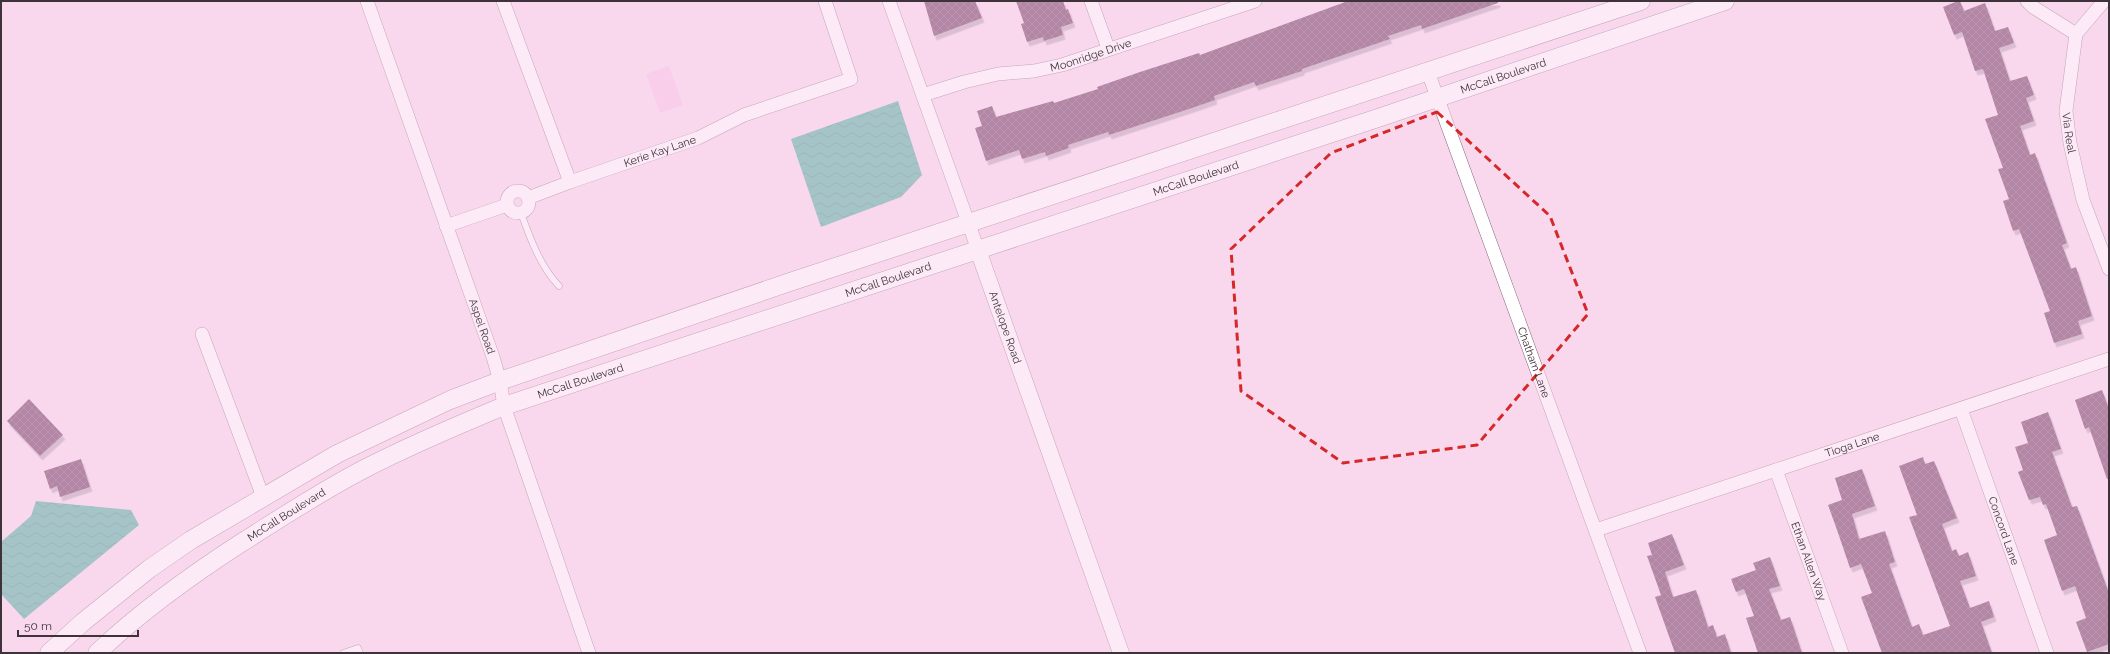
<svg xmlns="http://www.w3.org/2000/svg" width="2110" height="654" font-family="Raleway,sans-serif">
  <defs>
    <pattern id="water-waves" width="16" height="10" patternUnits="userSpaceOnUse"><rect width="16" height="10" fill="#3daa97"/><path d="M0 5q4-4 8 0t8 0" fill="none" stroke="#358b7c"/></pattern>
    <pattern id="building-cross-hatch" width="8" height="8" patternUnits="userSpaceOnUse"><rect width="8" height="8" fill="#5b214c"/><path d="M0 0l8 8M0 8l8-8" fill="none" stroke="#704164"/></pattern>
    <filter id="shadow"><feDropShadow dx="2.5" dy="4.5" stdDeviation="0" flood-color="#0004"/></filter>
  </defs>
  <rect width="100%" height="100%" fill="#f9d8ee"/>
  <!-- pitch -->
  <polygon fill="#f5c2e4" points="669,66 683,105 660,113 646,74"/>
  <!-- water -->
  <g fill="url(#water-waves)">
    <polygon points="898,101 922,175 901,197 821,227 791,139"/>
    <polygon points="36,501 131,510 139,525 24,619 1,594 1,542 31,516"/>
  </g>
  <!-- building -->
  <g fill="url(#building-cross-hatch)" filter="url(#shadow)">
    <polygon points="924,1 975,1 982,18 934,36"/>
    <polygon points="1016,1 1063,1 1066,10 1068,9 1073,23 1061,27 1063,35 1044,41 1043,37 1027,42 1021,24 1024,23"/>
    <polygon points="1348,1 1498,1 1498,3 1422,29 1421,25 1388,36 1390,39 1302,69 1302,71 1256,86 1254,82 1214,96 1215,100 1189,109 1109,135 1108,132 1068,145 1069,148 1046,156 1045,152 1022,159 1019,150 986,161 975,128 982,126 977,111 992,106 996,117 1053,101 1054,103 1098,89 1097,87 1140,72 1199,53 1200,55"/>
    <polygon points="1958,1 1960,1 1964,11 1985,3 1995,31 2008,27 2014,43 1999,48 2010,81 2027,76 2034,95 2026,98 2034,121 2020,126 2030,155 2035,153 2067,243 2062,245 2071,269 2076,267 2092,316 2078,321 2082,334 2054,343 2044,313 2050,311 2019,229 2013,231 2003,201 2009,199 1998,169 2003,168 1985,119 1998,115 1983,69 1975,71 1962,32 1954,35 1943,7"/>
    <polygon points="2102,390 2109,409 2109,478 2107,479 2089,427 2085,429 2075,400"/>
    <polygon points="29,399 63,435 40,456 7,421"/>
    <polygon points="2048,412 2061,449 2052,452 2072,507 2077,506 2109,593 2109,644 2087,652 2076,622 2086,618 2075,586 2062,591 2044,540 2057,535 2046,504 2043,505 2040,497 2029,500 2018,472 2023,470 2015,447 2028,443 2021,422"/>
    <polygon points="1923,457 1925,464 1934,461 1957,518 1942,524 1952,551 1956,549 1959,556 1968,552 1976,576 1960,581 1970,608 1989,601 1994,617 1981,622 1992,653 1882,653 1861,597 1872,593 1861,564 1850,568 1836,527 1828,505 1842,500 1835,478 1862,469 1875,506 1852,514 1859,539 1885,531 1895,562 1889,564 1912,627 1919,624 1923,635 1950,626 1909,517 1917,515 1899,466"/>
    <polygon points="81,459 90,487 60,497 57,486 50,489 44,471"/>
    <polygon points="1672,534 1684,565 1665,572 1673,597 1696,590 1708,627 1713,625 1717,637 1725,634 1731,653 1675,653 1655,597 1661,595 1647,556 1652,555 1648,543"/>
    <polygon points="1770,557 1780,586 1769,589 1781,620 1790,617 1802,653 1758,653 1746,618 1754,616 1744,589 1736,592 1731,579 1756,570 1753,563"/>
  </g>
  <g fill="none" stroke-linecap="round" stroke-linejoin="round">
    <!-- service casing -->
    <g stroke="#85687b" stroke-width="7">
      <g id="service">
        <path d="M521 213C530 238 540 266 559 286"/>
        <polyline points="343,653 358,648 360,653"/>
      </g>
    </g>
    <!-- minor casing -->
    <g stroke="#85687b" stroke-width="14">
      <g id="minor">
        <path id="s1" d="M367 1 493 357 500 381 504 406 589 653"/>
        <path id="s2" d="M503 1 570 182 698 138 744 115 851 79 825 1"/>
        <polyline points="889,1 978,250"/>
        <polyline points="1091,1 1108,48"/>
        <polyline points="2027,1 2033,7 2076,34"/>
        <path id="s3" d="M2104 1 2076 34 2066 111 2070 143 2083 200 2109 269"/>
        <path id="s4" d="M1428 72 1640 653"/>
        <path id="s5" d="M923 95 964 82 998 74 1034 71 1062 65 1255 1"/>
        <circle cx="518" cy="202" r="11"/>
        <polyline points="528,198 570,182"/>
        <polyline points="446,226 507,205"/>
        <polyline points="202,334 263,497"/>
        <path id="s6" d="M1961 409 2047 653"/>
        <path id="s7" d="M1776 470 1842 653"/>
        <path id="s8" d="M1596 530 2109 359"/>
      </g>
    </g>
    <!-- tertiary casing -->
    <g stroke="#85687b" stroke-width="17">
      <g id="tertiary">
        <path id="s9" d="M978 250 1121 653"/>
      </g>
    </g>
    <!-- secondary casing -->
    <g stroke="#85687b" stroke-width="19">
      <g id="secondary">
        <polyline points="49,653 83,622 149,569 191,540 337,454 450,400 500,381 793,281 1641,1"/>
        <path id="s10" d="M97 653C141 611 190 576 241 543 282 517 323 490 366 468 411 445 458 425 504 406L1375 119 1725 1"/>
      </g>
    </g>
    <!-- service -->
    <use href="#service" stroke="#fff" stroke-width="6"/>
    <!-- minor -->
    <use href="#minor" stroke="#fff" stroke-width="13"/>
    <!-- tertiary -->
    <use href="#tertiary" stroke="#fff" stroke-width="16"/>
    <!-- secondary -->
    <use href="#secondary" stroke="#fff" stroke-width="18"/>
  </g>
  <!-- marked area -->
  <path d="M0 0H2110V654H0ZM1437 112 1550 216 1588 314 1477 445 1343 463 1241 391 1231 249 1331 153Z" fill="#f9d8ee" fill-opacity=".55" fill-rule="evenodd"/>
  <path fill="none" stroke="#d62828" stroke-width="3" stroke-dasharray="8 5" stroke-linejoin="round" d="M1437 112 1550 216 1588 314 1477 445 1343 463 1241 391 1231 249 1331 153Z"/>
  <g text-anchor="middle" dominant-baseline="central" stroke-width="4" stroke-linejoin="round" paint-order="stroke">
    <!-- street labels -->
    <g font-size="11" fill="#3f333b" stroke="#f9d8ee">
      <text stroke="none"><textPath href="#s5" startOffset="173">Moonridge Drive</textPath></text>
      <text stroke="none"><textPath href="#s10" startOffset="1531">McCall Boulevard</textPath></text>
      <text stroke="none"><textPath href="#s3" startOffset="143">Via Real</textPath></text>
      <text stroke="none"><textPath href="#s2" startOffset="288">Kerie Kay Lane</textPath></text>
      <text stroke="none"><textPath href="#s10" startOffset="1207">McCall Boulevard</textPath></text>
      <text stroke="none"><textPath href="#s10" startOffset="883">McCall Boulevard</textPath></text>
      <text stroke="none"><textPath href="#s1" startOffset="345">Aspel Road</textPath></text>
      <text stroke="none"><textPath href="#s9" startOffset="82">Antelope Road</textPath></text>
      <text stroke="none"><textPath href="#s4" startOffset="309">Chatham Lane</textPath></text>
      <text stroke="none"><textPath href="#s10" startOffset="559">McCall Boulevard</textPath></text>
      <text stroke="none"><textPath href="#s8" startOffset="270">Tioga Lane</textPath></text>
      <text stroke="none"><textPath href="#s10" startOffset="235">McCall Boulevard</textPath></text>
      <text stroke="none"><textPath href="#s6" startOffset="129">Concord Lane</textPath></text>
      <text stroke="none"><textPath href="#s7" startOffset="97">Ethan Allen Way</textPath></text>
    </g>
  </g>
  <!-- border -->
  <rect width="2110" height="654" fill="none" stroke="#3f333b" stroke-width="4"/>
  <!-- scale -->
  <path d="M18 630v6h120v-6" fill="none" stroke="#3f333b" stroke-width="2"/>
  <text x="24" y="630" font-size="12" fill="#3f333b" stroke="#f9d8ee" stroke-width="3" paint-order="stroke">50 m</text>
</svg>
